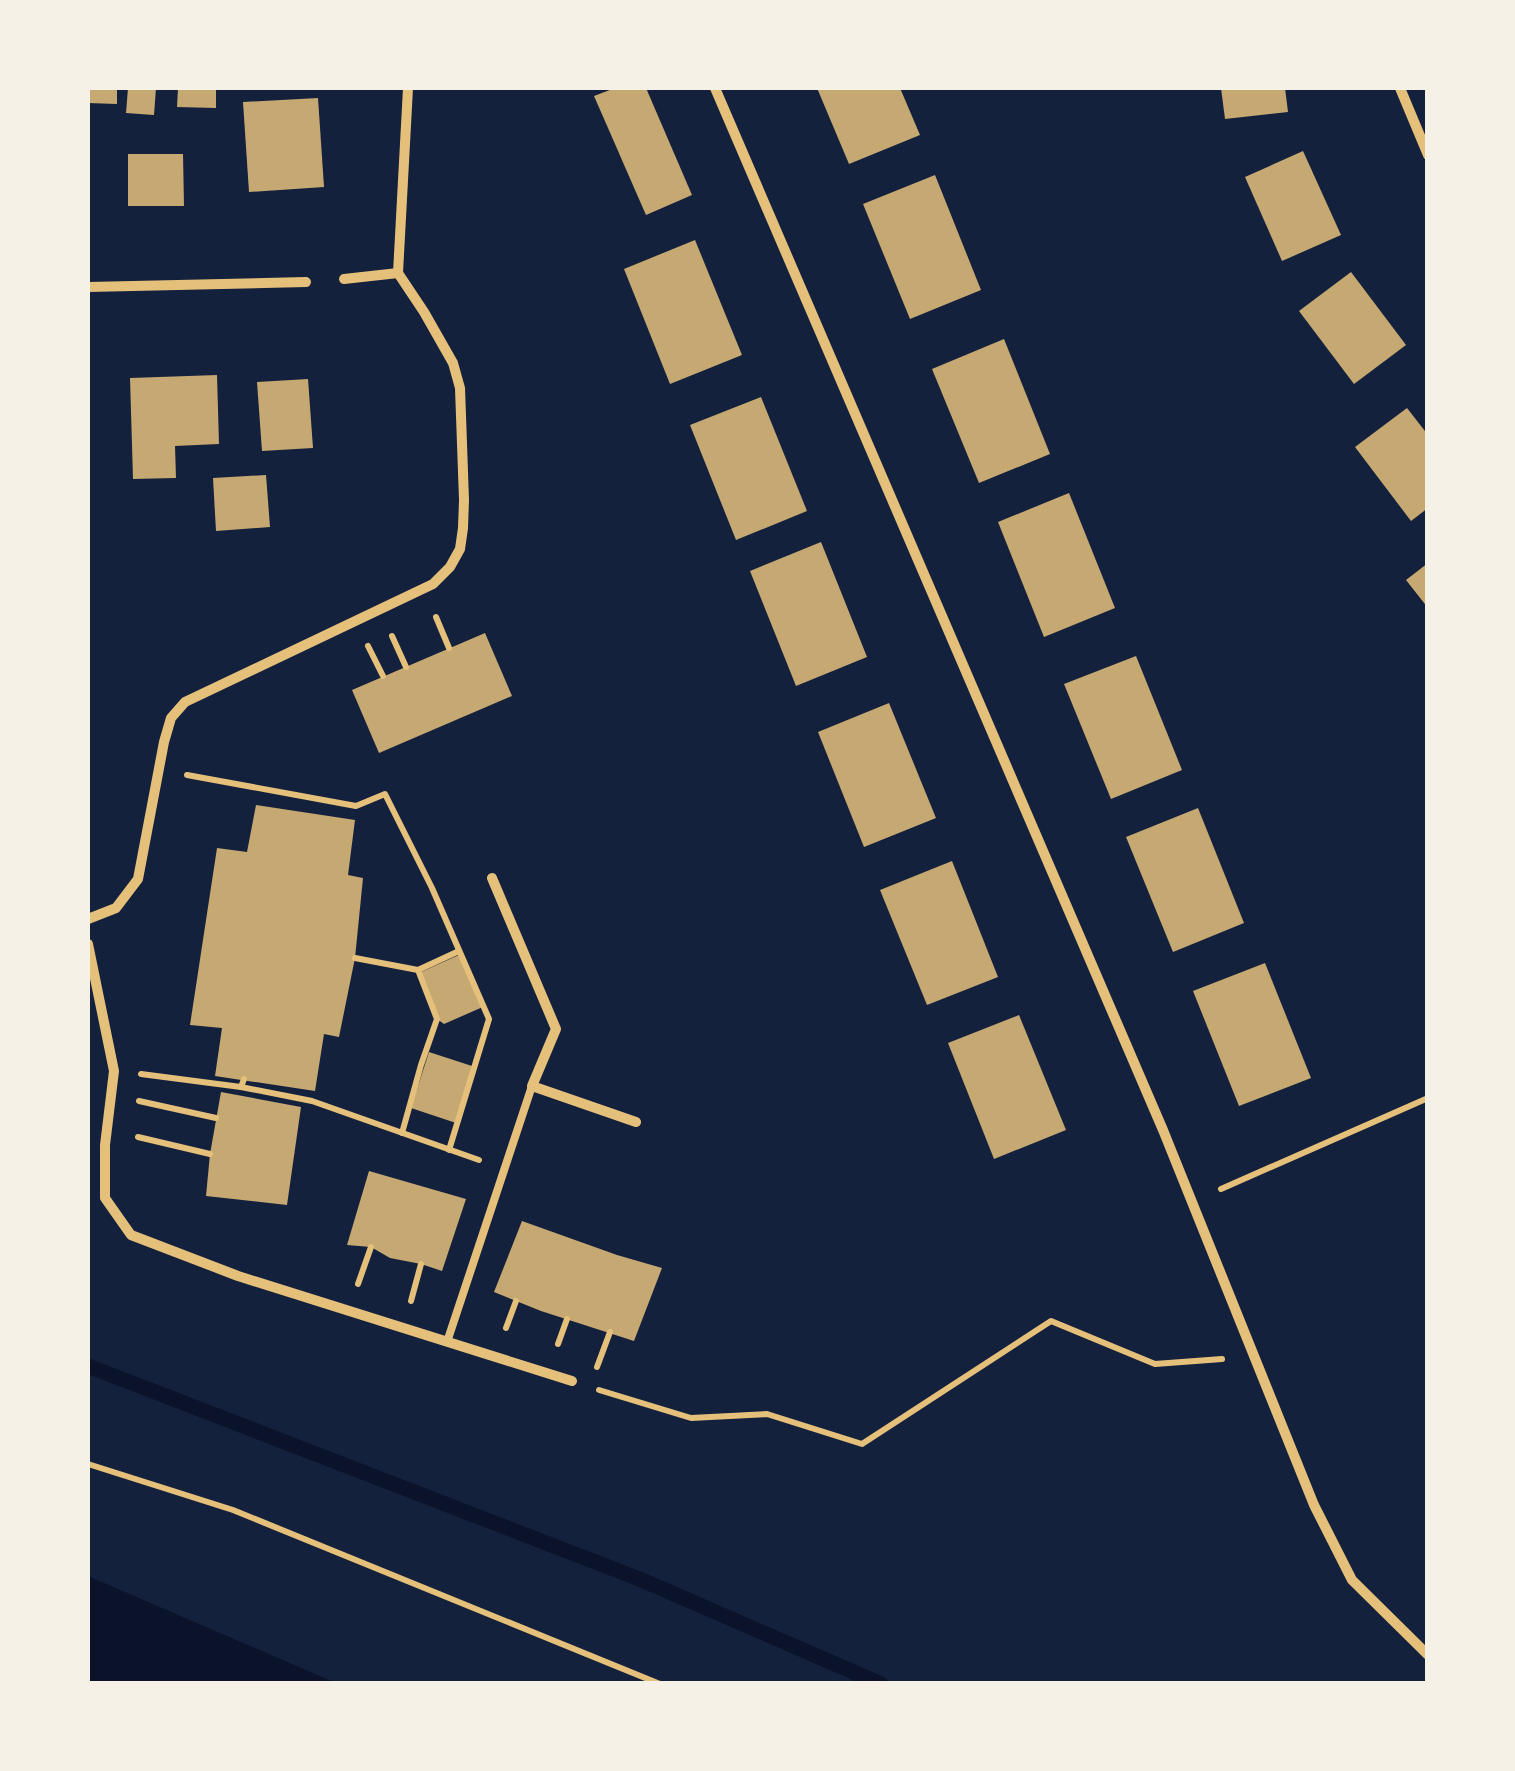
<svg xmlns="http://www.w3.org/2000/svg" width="1515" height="1771" font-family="'Roboto Serif',serif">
  <rect width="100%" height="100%" fill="#14213d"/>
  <!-- water -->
  <polygon fill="#0b132b" points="88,1576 336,1683 88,1683"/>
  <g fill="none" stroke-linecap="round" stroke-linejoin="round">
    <!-- stream -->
    <polyline stroke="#0b132b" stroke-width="15" points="88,1366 642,1580 881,1684"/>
  </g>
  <!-- building -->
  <g fill="#c6a872">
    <polygon points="88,88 117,88 117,104 88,103"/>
    <polygon points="128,88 156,88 154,115 126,113"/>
    <polygon points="178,88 216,88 216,108 177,107"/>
    <polygon points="615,88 646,88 692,195 646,215 594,96"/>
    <polygon points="817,88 900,88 920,135 849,164"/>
    <polygon points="1221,88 1285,88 1288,112 1225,119"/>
    <polygon points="318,98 324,187 249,192 243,102"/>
    <polygon points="1303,151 1341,235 1282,261 1245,177"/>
    <polygon points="128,154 183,154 184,206 128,206"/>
    <polygon points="935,175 981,290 910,319 863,204"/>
    <polygon points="695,240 742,355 670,384 624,269"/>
    <polygon points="1351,272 1406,345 1354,384 1299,311"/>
    <polygon points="1004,339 1050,454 979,483 932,369"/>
    <polygon points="217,375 219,444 175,446 176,478 133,479 130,378"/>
    <polygon points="308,379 313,448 262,451 257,382"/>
    <polygon points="761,397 807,511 736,540 690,425"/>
    <polygon points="1407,408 1428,435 1428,508 1411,521 1355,447"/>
    <polygon points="266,475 270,527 216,531 213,478"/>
    <polygon points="1069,493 1115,608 1044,637 998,522"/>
    <polygon points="821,542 867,657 796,686 750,571"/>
    <polygon points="1428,563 1428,608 1406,580"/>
    <polygon points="485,633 512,696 379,753 352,690"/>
    <polygon points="1136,656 1182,770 1111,799 1064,684"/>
    <polygon points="889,703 936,818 864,847 818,732"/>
    <polygon points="256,805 355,820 348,875 363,878 355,958 339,1037 324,1034 315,1091 215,1076 222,1028 190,1025 217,848 247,852"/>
    <polygon points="1198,808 1244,923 1173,952 1126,837"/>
    <polygon points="952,861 998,977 927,1005 880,890"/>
    <polygon points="461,954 485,1006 444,1024 437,1019 419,973"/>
    <polygon points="1265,963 1311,1078 1239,1106 1193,991"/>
    <polygon points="1019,1015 1066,1130 994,1159 948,1043"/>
    <polygon points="429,1052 475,1067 456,1123 411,1108"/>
    <polygon points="221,1092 301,1107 287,1205 206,1196 210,1154"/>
    <polygon points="369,1171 466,1199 442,1271 421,1264 390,1258 371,1247 347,1245"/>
    <polygon points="522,1221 617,1255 662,1268 634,1341 541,1311 494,1292"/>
  </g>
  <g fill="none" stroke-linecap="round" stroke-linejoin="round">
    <!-- path -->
    <g stroke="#e5c07b" stroke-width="6">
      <polyline points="436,617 449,648"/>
      <polyline points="392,636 406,667"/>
      <polyline points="368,646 383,676"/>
      <polyline points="187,775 356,806 385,794 432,888 489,1019 449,1150"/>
      <polyline points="355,958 418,970 459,951"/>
      <polyline points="141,1074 241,1087 244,1079"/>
      <polyline points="241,1087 312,1101 479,1160"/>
      <polyline points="139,1101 216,1118"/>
      <polyline points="402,1133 421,1065 437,1019 418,970"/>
      <polyline points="138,1137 210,1154"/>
      <polyline points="1221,1189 1428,1098"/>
      <polyline points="358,1284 371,1247"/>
      <polyline points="411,1301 421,1264"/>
      <polyline points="506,1328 516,1301"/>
      <polyline points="558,1344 567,1319"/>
      <polyline points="597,1367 610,1332"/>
      <polyline points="599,1390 691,1418 767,1414 862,1444 1051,1321 1155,1364 1222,1359"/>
      <polyline points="88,1464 233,1510 660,1684"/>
    </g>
    <!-- service -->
    <polyline stroke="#e5c07b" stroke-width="8" points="447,1342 532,1086"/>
    <!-- minor -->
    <g stroke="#e5c07b" stroke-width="10">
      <polyline points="715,88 1163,1130 1314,1505 1352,1580 1428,1655"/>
      <polyline points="1400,88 1428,155"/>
      <polyline points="398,273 408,88"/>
      <polyline points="344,279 398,273"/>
      <polyline points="88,287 306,282"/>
      <polyline points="492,878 556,1029 532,1086 636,1122"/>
      <polyline points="88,919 116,908 138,879 164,742 171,718 185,702 433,584 450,567 460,549 463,528 464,500 460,388 453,363 424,312 398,273"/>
      <polyline points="88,944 114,1071 105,1145 105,1198 131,1235 238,1276 572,1381"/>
    </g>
  </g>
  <!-- border -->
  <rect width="1515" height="1771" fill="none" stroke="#f6f1e7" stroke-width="180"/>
</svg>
